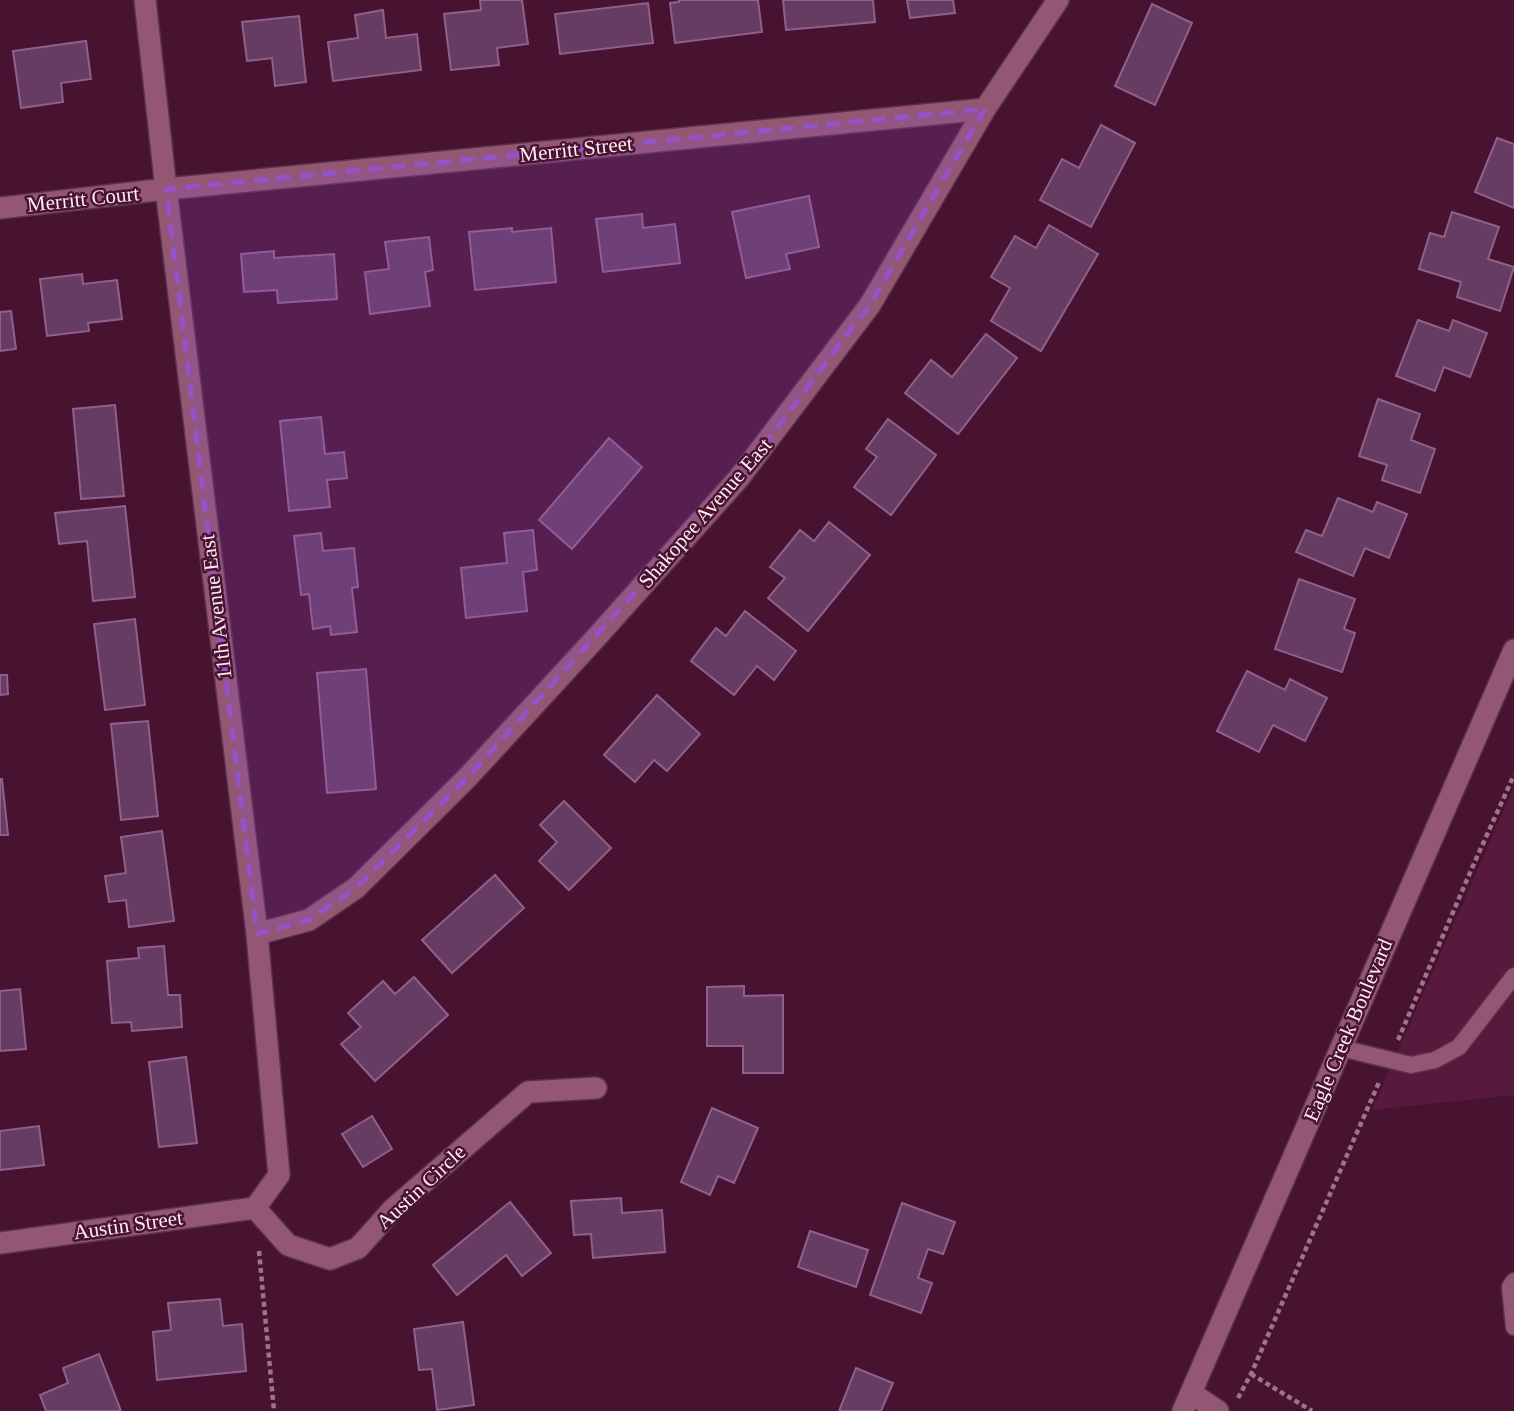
<svg xmlns="http://www.w3.org/2000/svg" width="1514" height="1411" font-family="'Times New Roman',serif">
  <rect width="100%" height="100%" fill="#481331"/>
  <!-- built -->
  <polygon fill="#571a3c" points="1514,787 1514,1095 1372,1110"/>
  <!-- building -->
  <g fill="#663c63" stroke="#90608c" stroke-width="2">
    <polygon points="480,0 522,0 528,44 497,48 499,65 451,70 444,14 481,10"/>
    <polygon points="679,0 758,0 762,32 675,43 670,3 679,2"/>
    <polygon points="783,0 873,0 875,22 786,30"/>
    <polygon points="907,0 953,0 955,13 910,18"/>
    <polygon points="648,3 653,43 560,54 555,14"/>
    <polygon points="1152,4 1192,23 1155,105 1115,86"/>
    <polygon points="383,10 386,38 417,34 421,70 333,81 328,42 358,38 355,15"/>
    <polygon points="299,16 306,82 275,86 272,58 247,61 242,22"/>
    <polygon points="86,41 91,79 61,83 63,102 21,108 13,51"/>
    <polygon points="1101,125 1135,143 1091,227 1040,200 1062,159 1079,168"/>
    <polygon points="1497,138 1514,144 1514,208 1475,192"/>
    <polygon points="809,196 819,247 786,254 790,269 746,278 732,212"/>
    <polygon points="1452,212 1499,227 1488,259 1514,267 1500,311 1457,297 1461,282 1419,269 1430,233 1444,237"/>
    <polygon points="642,214 643,228 675,224 680,263 603,272 596,219"/>
    <polygon points="1049,225 1098,254 1041,351 991,321 1010,288 991,277 1015,236 1036,248"/>
    <polygon points="512,228 512,232 551,228 556,282 475,290 469,232"/>
    <polygon points="429,237 433,270 425,272 430,306 370,314 365,272 389,269 385,242"/>
    <polygon points="274,251 274,258 334,254 337,299 278,303 277,290 244,292 241,254"/>
    <polygon points="82,274 83,284 117,280 122,319 88,323 89,331 47,336 40,279"/>
    <polygon points="11,311 16,349 0,351 0,312"/>
    <polygon points="1418,320 1449,331 1453,320 1487,333 1470,377 1444,367 1435,391 1396,376"/>
    <polygon points="986,334 1017,358 958,434 905,393 931,360 952,377"/>
    <polygon points="1378,399 1420,414 1411,440 1435,449 1420,493 1382,480 1387,465 1359,456"/>
    <polygon points="115,405 124,496 81,499 73,409"/>
    <polygon points="321,417 325,454 344,452 347,478 327,480 330,507 289,511 280,421"/>
    <polygon points="888,419 936,455 891,515 854,487 877,457 866,449"/>
    <polygon points="609,438 642,467 572,549 539,520"/>
    <polygon points="1338,498 1373,512 1377,502 1407,514 1389,558 1365,548 1353,576 1296,552 1306,530 1322,536"/>
    <polygon points="125,506 135,597 93,601 87,541 59,544 55,513"/>
    <polygon points="829,522 870,555 808,631 768,598 785,578 770,567 800,530 814,541"/>
    <polygon points="533,530 537,570 523,572 527,611 466,618 461,568 507,563 504,533"/>
    <polygon points="321,533 323,551 354,548 358,587 352,588 357,632 331,635 330,626 313,629 309,594 301,595 294,536"/>
    <polygon points="1299,579 1355,599 1344,629 1355,633 1342,672 1275,649"/>
    <polygon points="745,611 796,651 774,680 757,666 734,695 691,661 716,628 726,636"/>
    <polygon points="135,619 145,705 105,710 94,624"/>
    <polygon points="366,669 376,789 327,793 317,673"/>
    <polygon points="1247,671 1285,690 1290,679 1327,698 1305,741 1273,725 1259,752 1217,731"/>
    <polygon points="0,675 7,675 8,694 0,695"/>
    <polygon points="657,695 700,734 667,771 654,760 635,782 604,755"/>
    <polygon points="148,721 158,816 121,820 111,724"/>
    <polygon points="0,779 2,779 8,835 0,835"/>
    <polygon points="564,801 611,848 569,890 539,861 557,842 540,825"/>
    <polygon points="162,831 174,921 129,927 126,900 109,902 105,876 126,873 121,837"/>
    <polygon points="495,875 524,908 452,973 422,940"/>
    <polygon points="164,946 168,995 180,995 182,1027 132,1031 131,1022 112,1023 107,961 139,958 138,948"/>
    <polygon points="414,977 448,1015 375,1081 341,1044 361,1027 348,1013 383,981 395,994"/>
    <polygon points="744,986 744,996 783,995 783,1073 743,1073 743,1046 707,1046 707,987"/>
    <polygon points="20,989 26,1049 0,1051 0,991"/>
    <polygon points="186,1057 197,1143 159,1147 149,1062"/>
    <polygon points="712,1108 758,1128 734,1183 718,1176 710,1195 681,1182"/>
    <polygon points="372,1116 392,1149 363,1167 342,1134"/>
    <polygon points="39,1126 44,1165 0,1170 0,1131"/>
    <polygon points="621,1198 622,1213 662,1210 665,1252 593,1258 591,1234 574,1235 571,1201"/>
    <polygon points="510,1202 551,1253 522,1276 506,1255 457,1295 433,1265"/>
    <polygon points="902,1203 955,1222 943,1254 928,1249 918,1278 932,1283 921,1313 870,1295"/>
    <polygon points="810,1231 868,1250 856,1287 798,1267"/>
    <polygon points="220,1299 223,1326 242,1324 246,1371 157,1380 153,1332 171,1330 168,1303"/>
    <polygon points="463,1322 474,1405 437,1410 432,1369 419,1370 414,1329"/>
    <polygon points="99,1354 121,1411 46,1411 40,1395 68,1383 63,1368"/>
    <polygon points="856,1368 893,1383 881,1411 839,1411"/>
  </g>
  <g fill="none" stroke-linecap="round" stroke-linejoin="round">
    <!-- lane casing -->
    <g stroke="#5a3348" stroke-width="19">
      <g id="lane">
        <polyline points="1341,1048 1411,1065 1435,1060 1459,1047 1514,976"/>
        <polyline points="1514,1281 1510,1287 1514,1327"/>
      </g>
    </g>
    <!-- street casing -->
    <g stroke="#5a3348" stroke-width="24">
      <g id="street">
        <polyline points="145,0 166,189 257,934 279,1175 255,1208"/>
        <polyline points="0,208 166,189 985,109"/>
        <polyline points="257,934 309,920 356,888 468,777 594,640 739,478 870,305 985,109 1058,0"/>
        <polyline points="255,1208 288,1245 330,1259 358,1248 393,1209 528,1092 596,1088"/>
        <polyline points="0,1243 255,1208"/>
        <polyline points="1191,1393 1218,1411"/>
      </g>
    </g>
    <!-- secondary casing -->
    <g stroke="#5a3348" stroke-width="24">
      <polyline id="secondary" points="1183,1411 1514,650"/>
    </g>
    <!-- path -->
    <g stroke="#9c758a" stroke-width="4.5" stroke-dasharray="5 3.5" stroke-linecap="butt">
      <polyline points="1398,1040 1472,868 1514,775"/>
      <polyline points="259,1251 274,1411"/>
      <polyline points="1251,1374 1312,1411"/>
      <polyline points="1238,1398 1251,1374 1380,1080"/>
    </g>
    <!-- lane -->
    <use href="#lane" stroke="#935774" stroke-width="16"/>
    <!-- street -->
    <use href="#street" stroke="#935774" stroke-width="21"/>
    <!-- secondary -->
    <use href="#secondary" stroke="#935774" stroke-width="21"/>
  </g>
  <!-- marked area -->
  <path fill="#9552c9" fill-opacity="0.2" stroke="#9552c9" stroke-width="5" stroke-dasharray="14 9" stroke-linejoin="round" d="M985 109 870 305 739 478 468 777 356 888 309 920 257 934 166 189Z"/>
  <g text-anchor="middle" dominant-baseline="central" stroke-width="5" stroke-linejoin="round" paint-order="stroke">
    <!-- street labels -->
    <g font-size="21" fill="#ffeaf3" stroke="#481331">
      <text transform="translate(576 149) rotate(-6)">Merritt Street</text>
      <text transform="translate(83 199) rotate(-6)">Merritt Court</text>
      <text transform="translate(705 513) rotate(-49)">Shakopee Avenue East</text>
      <text transform="translate(216 607) rotate(-97)">11th Avenue East</text>
      <text transform="translate(1348 1030) rotate(-67)">Eagle Creek Boulevard</text>
      <text transform="translate(421 1187) rotate(-43)">Austin Circle</text>
      <text transform="translate(128 1225) rotate(-8)">Austin Street</text>
    </g>
  </g>
</svg>
